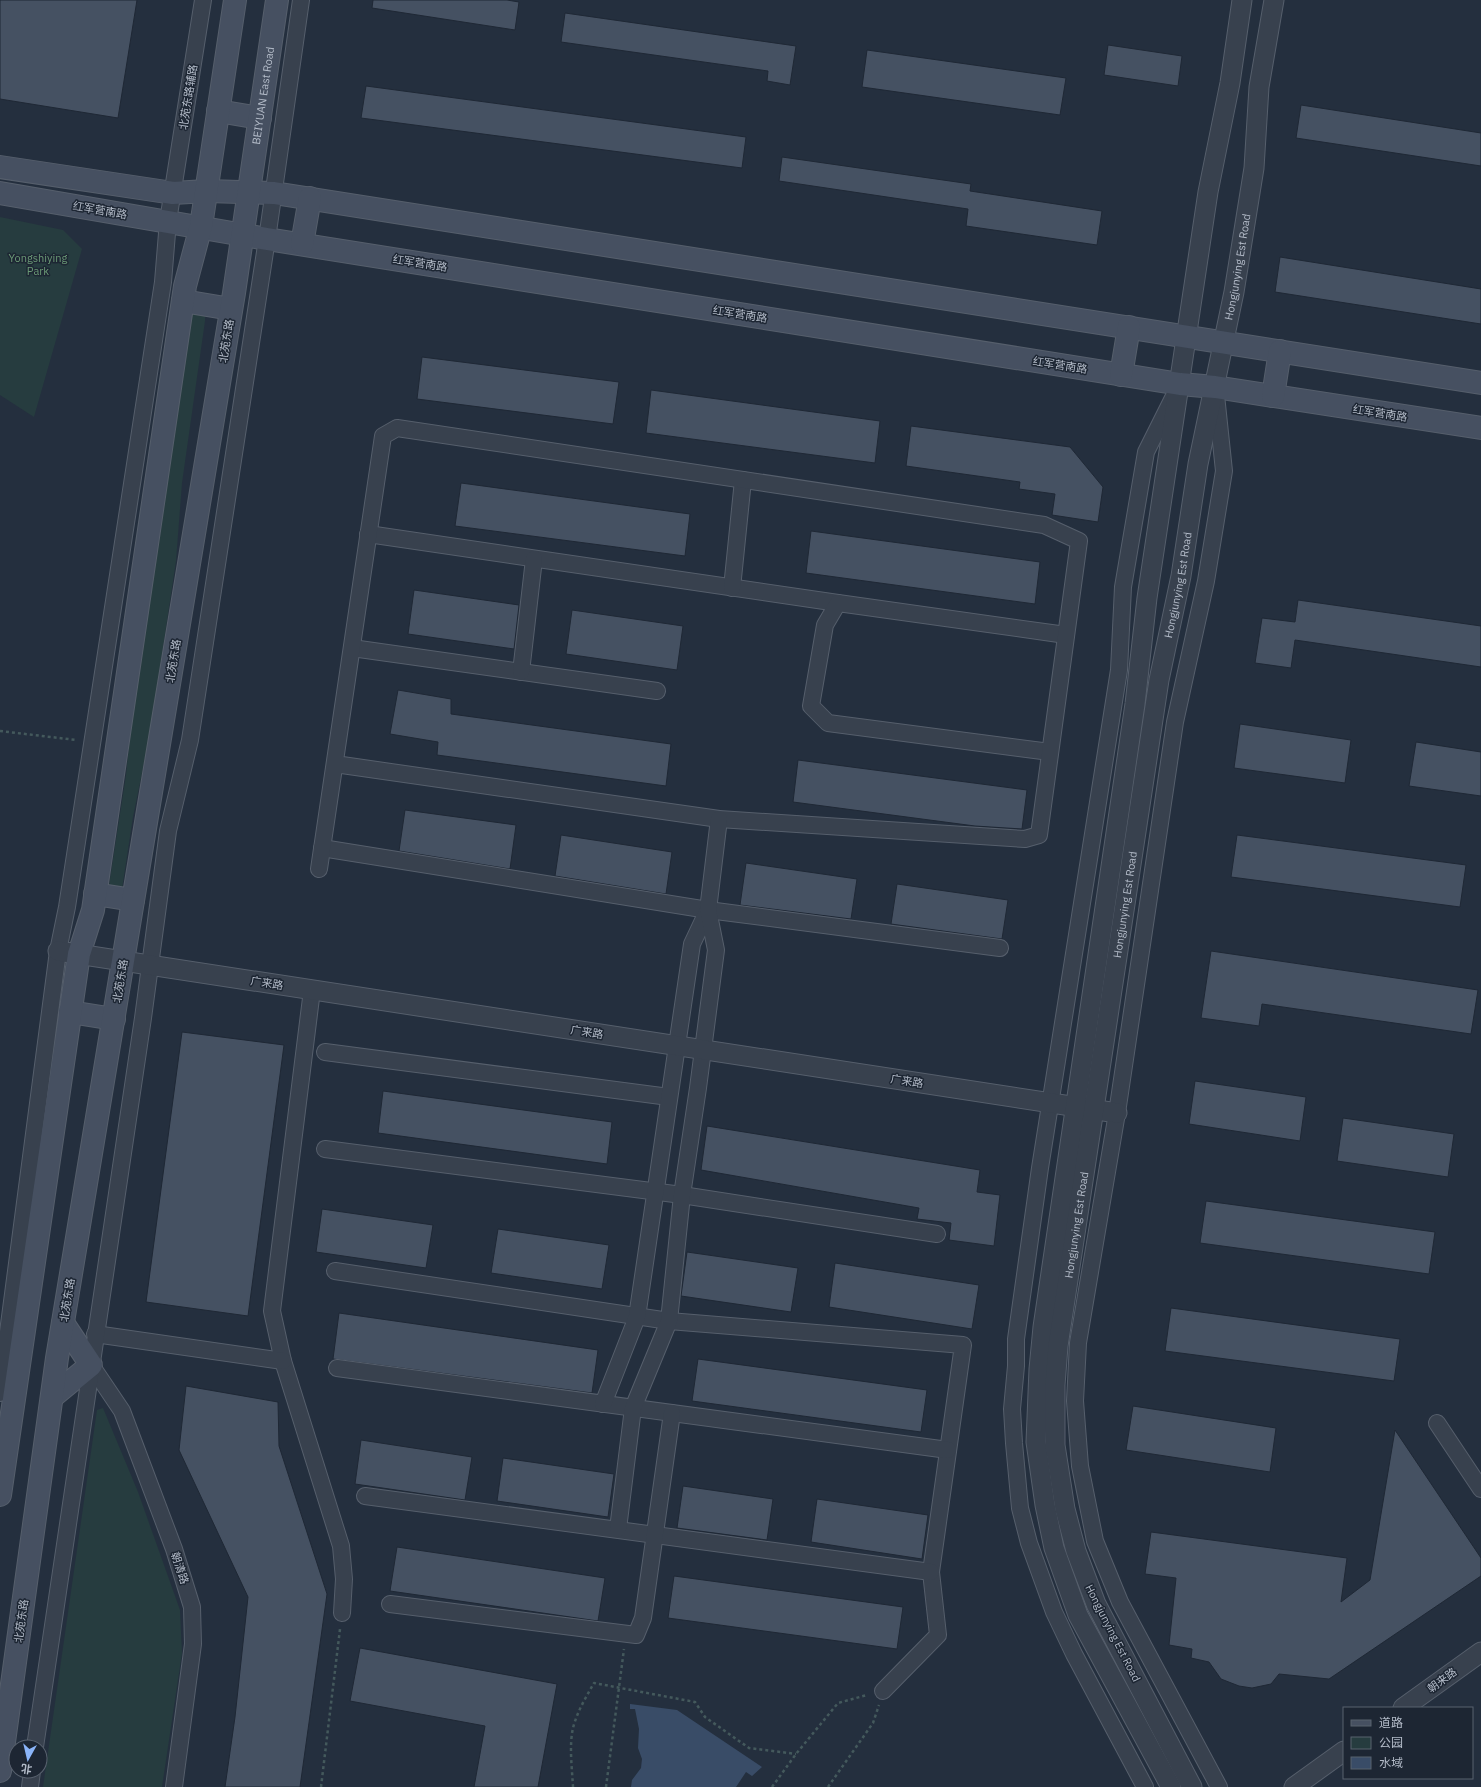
<svg xmlns="http://www.w3.org/2000/svg" width="1481" height="1787" font-family="'IBM Plex Sans','Noto Sans SC',sans-serif">
  <rect width="100%" height="100%" fill="#242f3e"/>
  <!-- green -->
  <g fill="#263c3f">
    <polygon points="0,217 63,230 82,249 34,417 0,395"/>
    <polygon points="195,311 205,316 205,321 182,483 176,561 150,734 133,817 122,889 109,885 126,775 136,676 191,314"/>
    <polygon points="103,1408 138,1492 180,1610 182,1653 162,1787 43,1787 97,1410"/>
  </g>
  <!-- water -->
  <polygon fill="#394c67" points="630,1704 677,1710 762,1767 752,1776 746,1772 736,1787 631,1787 632,1780 641,1768 642,1759 638,1748 639,1729 635,1709 630,1709"/>
  <!-- building -->
  <g fill="#455162" stroke="#1f2835">
    <polygon points="0,0 137,0 118,118 0,99"/>
    <polygon points="373,0 507,0 519,2 515,30 372,8"/>
    <polygon points="565,13 796,46 790,85 767,81 768,71 561,42"/>
    <polygon points="1108,45 1182,56 1178,86 1104,75"/>
    <polygon points="867,50 1066,78 1060,115 862,87"/>
    <polygon points="366,86 746,137 742,168 361,118"/>
    <polygon points="1301,105 1481,133 1481,166 1296,138"/>
    <polygon points="782,157 971,184 970,191 1102,211 1097,245 966,226 968,209 779,181"/>
    <polygon points="1280,257 1481,289 1481,324 1275,292"/>
    <polygon points="422,357 619,382 613,424 417,399"/>
    <polygon points="651,390 880,421 875,463 646,433"/>
    <polygon points="911,426 1070,447 1103,487 1098,522 1052,515 1055,494 1019,489 1020,482 906,466"/>
    <polygon points="461,483 690,514 685,556 455,526"/>
    <polygon points="811,531 1040,562 1035,604 806,573"/>
    <polygon points="414,590 519,605 514,649 408,634"/>
    <polygon points="1298,600 1481,626 1481,667 1295,640 1291,668 1255,663 1262,618 1295,622"/>
    <polygon points="572,610 683,626 677,670 566,654"/>
    <polygon points="398,690 451,699 451,714 671,744 666,786 437,755 438,742 390,734"/>
    <polygon points="1240,724 1351,740 1345,783 1234,768"/>
    <polygon points="1416,742 1481,752 1481,796 1409,786"/>
    <polygon points="798,760 1027,790 1022,829 975,826 793,802"/>
    <polygon points="405,810 516,825 510,869 399,851"/>
    <polygon points="561,835 672,852 666,894 555,876"/>
    <polygon points="1237,835 1466,865 1460,907 1231,877"/>
    <polygon points="746,863 857,879 851,919 740,905"/>
    <polygon points="897,884 1008,900 1002,939 891,924"/>
    <polygon points="1211,951 1478,990 1471,1034 1262,1004 1259,1026 1201,1018"/>
    <polygon points="182,1032 284,1045 248,1316 146,1302"/>
    <polygon points="1195,1081 1306,1097 1300,1141 1189,1124"/>
    <polygon points="383,1091 612,1122 607,1164 378,1133"/>
    <polygon points="1343,1118 1454,1134 1448,1177 1337,1161"/>
    <polygon points="707,1126 980,1170 977,1192 1000,1195 994,1246 949,1240 951,1223 917,1219 919,1208 701,1170"/>
    <polygon points="1206,1201 1435,1232 1429,1274 1200,1243"/>
    <polygon points="322,1209 433,1225 426,1268 316,1252"/>
    <polygon points="498,1229 609,1245 602,1289 491,1273"/>
    <polygon points="687,1252 798,1268 791,1312 681,1296"/>
    <polygon points="835,1263 979,1285 972,1329 829,1307"/>
    <polygon points="1171,1308 1400,1339 1394,1381 1165,1351"/>
    <polygon points="339,1313 598,1350 592,1393 333,1359"/>
    <polygon points="698,1359 927,1390 921,1432 692,1401"/>
    <polygon points="186,1386 278,1402 279,1446 327,1594 300,1787 225,1787 235,1717 248,1597 179,1450"/>
    <polygon points="1133,1406 1276,1428 1270,1472 1126,1450"/>
    <polygon points="1395,1430 1481,1558 1481,1576 1329,1679 1279,1674 1271,1684 1252,1688 1239,1686 1221,1679 1209,1662 1191,1658 1192,1649 1169,1645 1176,1578 1145,1574 1151,1532 1347,1558 1341,1602 1370,1580"/>
    <polygon points="361,1440 472,1457 465,1500 355,1484"/>
    <polygon points="503,1458 614,1474 608,1517 497,1501"/>
    <polygon points="683,1486 773,1499 767,1540 677,1528"/>
    <polygon points="817,1499 928,1515 922,1559 811,1542"/>
    <polygon points="397,1547 605,1578 598,1621 390,1591"/>
    <polygon points="674,1576 903,1607 897,1649 668,1618"/>
    <polygon points="360,1648 557,1684 538,1787 474,1787 485,1726 350,1701"/>
  </g>
  <g fill="none" stroke-linecap="round" stroke-linejoin="round">
    <!-- minor casing -->
    <g stroke="#565f6c" stroke-width="18">
      <g id="minor">
        <polyline points="1216,395 1224,471 1206,581 1175,722 1117,1113 1078,1343 1075,1401 1080,1466 1095,1541 1120,1602 1219,1787"/>
        <polyline points="368,534 838,603"/>
        <polyline points="732,588 743,480"/>
        <polyline points="352,648 657,691"/>
        <polyline points="521,672 534,559"/>
        <polyline points="1050,752 828,723 811,706 825,625 838,603 1066,635"/>
        <polyline points="322,848 708,910 1000,948"/>
        <polyline points="319,869 383,436 397,428 1044,525 1079,541 1039,835 1025,839 719,819 335,764"/>
        <polyline points="312,990 272,1311 283,1361 341,1546 344,1579 342,1613"/>
        <polyline points="325,1052 669,1097"/>
        <polyline points="325,1149 682,1195 937,1234"/>
        <polyline points="335,1271 669,1321 963,1345 931,1572 938,1635 883,1691"/>
        <polyline points="95,1334 283,1361"/>
        <polyline points="91,1365 122,1411 174,1549 192,1607 193,1644 174,1787"/>
        <polyline points="337,1368 948,1450"/>
        <polyline points="0,1393 58,951 67,907 163,282 168,221 203,0"/>
        <polyline points="603,1404 637,1317 692,944 708,910"/>
        <polyline points="1437,1423 1481,1489"/>
        <polyline points="365,1496 931,1572"/>
        <polyline points="618,1529 633,1408 669,1321 682,1195 698,1088 716,950 708,910 719,819"/>
        <polyline points="390,1604 636,1635 643,1618 672,1413"/>
        <polyline points="35,1747 143,1018 168,831 190,740 267,239 301,0"/>
        <polyline points="30,1787 32,1771"/>
        <polyline points="1145,1787 1074,1654 1054,1612 1029,1543 1020,1508 1014,1443 1012,1409 1016,1366 1016,1339 1040,1168 1119,670 1123,587 1146,452 1175,394"/>
      </g>
    </g>
    <!-- tertiary casing -->
    <g stroke="#565f6c" stroke-width="21">
      <g id="tertiary">
        <polyline points="58,951 1117,1113"/>
        <polyline points="1403,1708 1481,1652"/>
        <polyline points="1171,1787 1078,1615 1054,1548 1045,1505 1036,1442 1039,1369 1043,1327 1135,704 1147,598 1208,192 1230,83 1242,0"/>
        <path id="s1" d="M1192 1787 1096 1604 1076 1551 1065 1509 1055 1445V1385L1058 1346 1159 680 1181 576 1198 464 1234 292 1254 168 1259 87 1274 0"/>
        <polyline points="1294,1787 1344,1751"/>
      </g>
    </g>
    <!-- secondary casing -->
    <g stroke="#565f6c" stroke-width="24">
      <g id="secondary">
        <polyline points="218,111 260,118"/>
        <polyline points="0,167 173,193 207,191 274,193 1481,383"/>
        <polyline points="0,193 267,239 1180,384 1215,387 1481,428"/>
        <polyline points="302,244 310,198"/>
        <polyline points="183,301 231,309"/>
        <polyline points="1121,375 1129,327"/>
        <polyline points="1273,396 1280,351"/>
        <polyline points="95,894 133,900"/>
        <polyline points="70,1012 114,1019"/>
        <polyline points="52,1397 91,1365 63,1323"/>
        <polyline points="0,1495 79,954 93,910 185,286 201,226 235,0"/>
        <path id="s2" d="M0 1771 57 1358 234 293 277 0"/>
      </g>
    </g>
    <!-- path -->
    <g stroke="#44595c" stroke-width="2.5" stroke-dasharray="3 3" stroke-linecap="butt">
      <polyline points="0,731 76,740"/>
      <polyline points="321,1787 340,1629"/>
      <path d="M573 1787C572 1768 569 1746 573 1728 577 1712 586 1697 594 1683L695 1702 705 1717 749 1748 796 1754"/>
      <polyline points="606,1787 624,1649"/>
      <polyline points="772,1787 796,1754 838,1703 867,1695"/>
      <polyline points="828,1787 873,1723 879,1705"/>
    </g>
    <!-- minor -->
    <use href="#minor" stroke="#38414e" stroke-width="16"/>
    <!-- tertiary -->
    <use href="#tertiary" stroke="#38414e" stroke-width="19"/>
    <!-- secondary -->
    <use href="#secondary" stroke="#465061" stroke-width="22"/>
  </g>
  <g text-anchor="middle" dominant-baseline="central" stroke-width="3" stroke-linejoin="round" paint-order="stroke">
    <!-- street labels -->
    <g font-size="11" fill="#b4bcc9" stroke="#1d2633">
      <text stroke="none"><textPath href="#s2" startOffset="1696">BEIYUAN East Road</textPath></text>
      <text transform="translate(188 97) rotate(-81)">北苑东路辅路</text>
      <text transform="translate(100 210) rotate(10)">红军营南路</text>
      <text transform="translate(420 263) rotate(9)">红军营南路</text>
      <text stroke="none"><textPath href="#s1" startOffset="1565">Hongjunying Est Road</textPath></text>
      <text transform="translate(740 314) rotate(9)">红军营南路</text>
      <text transform="translate(226 341) rotate(-81)">北苑东路</text>
      <text transform="translate(1060 365) rotate(9)">红军营南路</text>
      <text transform="translate(1380 413) rotate(9)">红军营南路</text>
      <text stroke="none"><textPath href="#s1" startOffset="1241">Hongjunying Est Road</textPath></text>
      <text transform="translate(173 661) rotate(-81)">北苑东路</text>
      <text stroke="none"><textPath href="#s1" startOffset="917">Hongjunying Est Road</textPath></text>
      <text transform="translate(120 981) rotate(-81)">北苑东路</text>
      <text transform="translate(267 983) rotate(9)">广来路</text>
      <text transform="translate(587 1032) rotate(9)">广来路</text>
      <text transform="translate(907 1081) rotate(9)">广来路</text>
      <text stroke="none"><textPath href="#s1" startOffset="593">Hongjunying Est Road</textPath></text>
      <text transform="translate(67 1300) rotate(-81)">北苑东路</text>
      <text transform="translate(180 1568) rotate(72)">朝清路</text>
      <text transform="translate(21 1621) rotate(-82)">北苑东路</text>
      <text transform="translate(1113 1633) rotate(63)">Hongjunying Est Road</text>
      <text transform="translate(1442 1680) rotate(-36)">朝来路</text>
    </g>
    <!-- park labels -->
    <g font-size="11" fill="#6b9a76" stroke="#1d2633">
      <text x="38" y="258">Yongshiying<tspan x="38" dy="13">Park</tspan></text>
    </g>
  </g>
  <!-- legend -->
  <rect x="1343" y="1707" width="130" height="72" fill="#1d2633" stroke="#59626f"/>
  <rect x="1351" y="1720" width="20" height="6" fill="#465061" stroke="#59626f"/>
  <text x="1379" y="1727" font-size="12" fill="#b4bcc9">道路</text>
  <rect x="1351" y="1737" width="20" height="12" fill="#263c3f" stroke="#59626f"/>
  <text x="1379" y="1747" font-size="12" fill="#b4bcc9">公园</text>
  <rect x="1351" y="1757" width="20" height="12" fill="#394c67" stroke="#59626f"/>
  <text x="1379" y="1767" font-size="12" fill="#b4bcc9">水域</text>
  <!-- north arrow -->
  <g transform="translate(28 1759) rotate(188)"><circle r="19" fill="#1d2633" stroke="#59626f"/>
  <path d="M0-3L7 15L0 10L-7 15Z" fill="#8ab4f8"/>
  <text y="-6" font-size="11" font-weight="bold" text-anchor="middle" fill="#b4bcc9">北</text>
  </g>
</svg>
